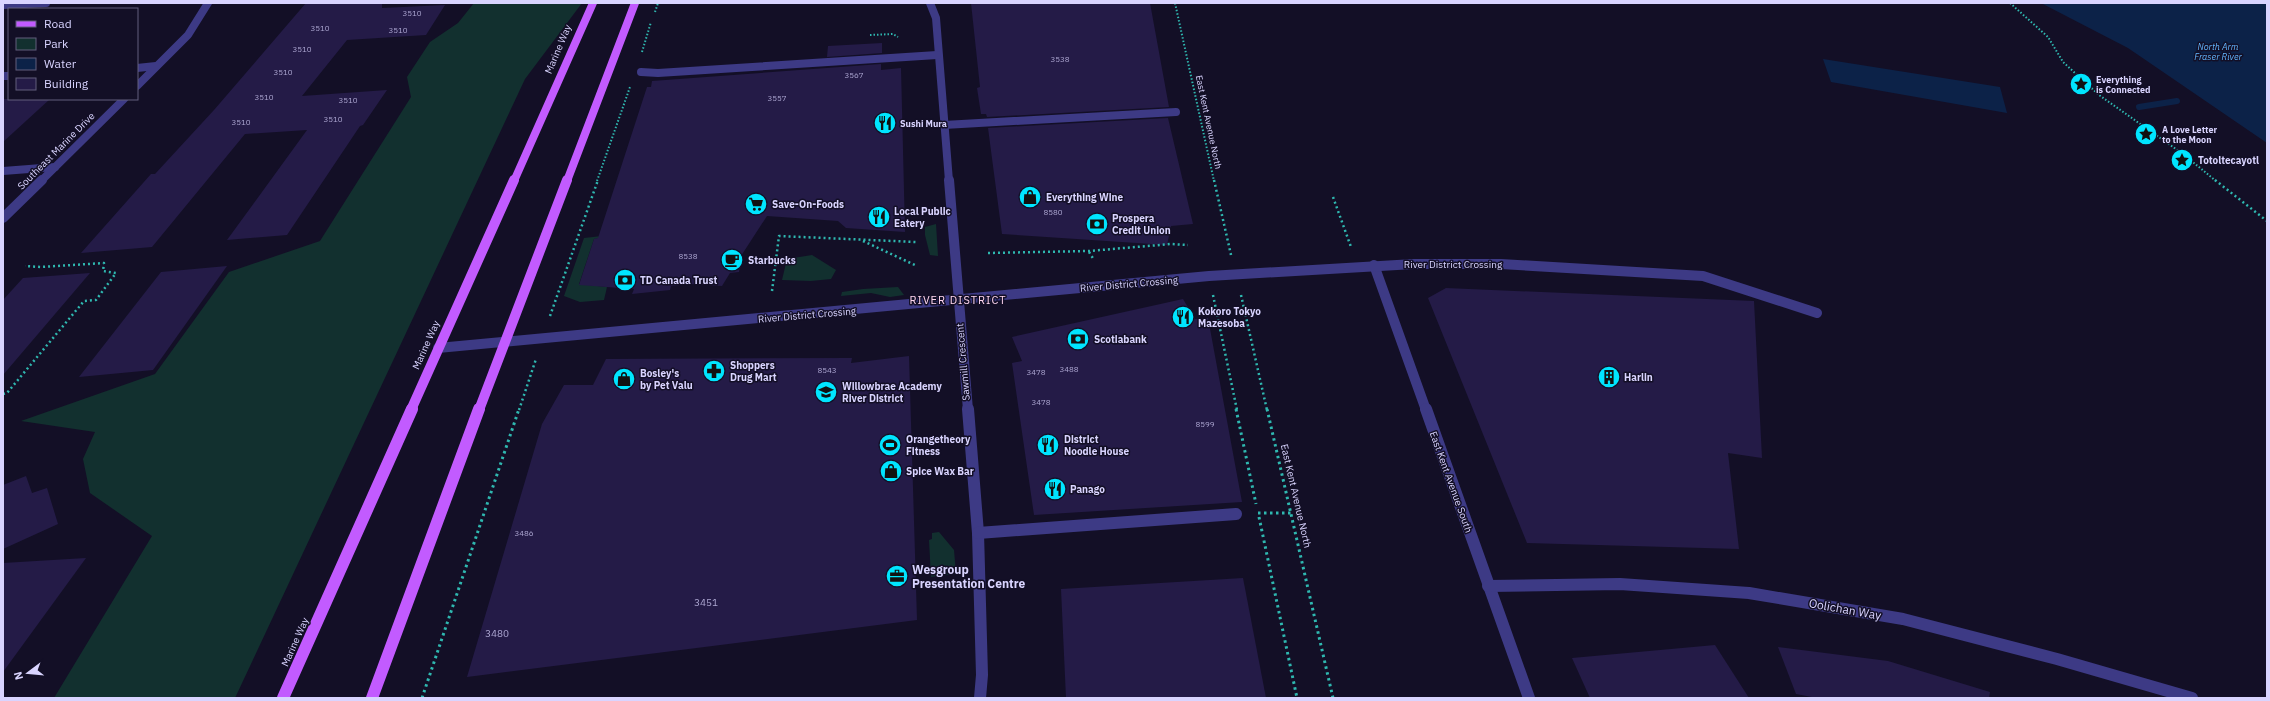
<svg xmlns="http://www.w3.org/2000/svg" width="2270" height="701" font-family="'IBM Plex Sans',sans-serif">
  <rect width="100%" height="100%" fill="#130f26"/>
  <!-- green -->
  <g fill="#12302f">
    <polygon points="474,3 582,3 525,79 235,698 54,698 152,536 90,493 83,459 95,432 21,421 155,374 229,272 320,241 411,97 407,77 430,42 458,23"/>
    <polygon points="936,224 938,256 930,255 925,235 925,227"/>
    <polygon points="602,236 601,238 594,239 579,284 607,287 604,300 580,302 564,296 584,238"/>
    <polygon points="812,255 836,270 831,279 811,281 782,280 787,259"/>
    <polygon points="898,287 904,295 890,297 871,293 841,296 842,292 863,289"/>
    <polygon points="939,532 954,550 956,574 931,577 929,540 932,539 932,533"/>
  </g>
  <!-- water -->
  <g fill="#0c2248">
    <polygon points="2041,3 2267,3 2267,143 2128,48"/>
    <polygon points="1823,59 2000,87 2007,113 1831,82"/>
  </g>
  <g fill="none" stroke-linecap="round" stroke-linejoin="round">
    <!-- stream -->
    <polyline stroke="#0c2248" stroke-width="6" points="2139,107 2177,101"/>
  </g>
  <!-- building -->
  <g fill="#241b47">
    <polygon points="306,3 382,3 382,8 445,5 426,35 347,40 302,96 387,90 363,125 360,126 287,235 227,240 307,130 245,134 152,247 81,253 151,174 155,174 214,110"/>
    <polygon points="971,3 1150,3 1169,107 987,117 986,114 981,114 977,88 980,87"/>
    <polygon points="882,43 882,53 827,57 828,46"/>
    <polygon points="881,64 881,70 901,68 905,232 846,228 838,221 767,216 741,256 739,272 730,273 722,286 690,284 671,286 670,290 632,294 634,289 579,285 594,239 598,238 647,87 651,87 652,81"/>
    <polygon points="3,99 50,99 3,142"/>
    <polygon points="1168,118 1193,224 1171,226 1167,245 1002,234 988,128"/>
    <polygon points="227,266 153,370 79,377 161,272"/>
    <polygon points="90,273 3,375 3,300 23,278"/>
    <polygon points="1446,288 1754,301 1762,458 1728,453 1739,549 1527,543 1428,298"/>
    <polygon points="1183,299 1195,319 1208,318 1242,502 1034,515 1012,363 1022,361 1012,337"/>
    <polygon points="909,356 917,620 467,677 542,424 564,385 593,385 606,359 852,358 851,363"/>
    <polygon points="26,476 32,493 47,488 58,524 3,549 3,485"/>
    <polygon points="86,558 3,672 3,563"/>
    <polygon points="1243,578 1266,698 1066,698 1061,589"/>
    <polygon points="1715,645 1749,698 1590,698 1572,658"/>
    <polygon points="1778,647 1888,661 1990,692 1989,698 1817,698 1796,694"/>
  </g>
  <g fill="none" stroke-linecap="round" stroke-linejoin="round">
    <!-- path-far2 -->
    <g stroke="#2fb8b0" stroke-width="2" stroke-dasharray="1.5 2" stroke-linecap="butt">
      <polyline points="1175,3 1214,181"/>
      <polyline points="2010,3 2048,37 2063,62 2099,95 2183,154 2216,181"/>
      <polyline points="655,12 658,3"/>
      <polyline points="870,35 893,34 898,37"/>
      <polyline points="642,52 651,22"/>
      <polyline points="597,181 630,87"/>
    </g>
    <!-- path-far1 -->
    <g stroke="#2fb8b0" stroke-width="2.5" stroke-dasharray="2 3" stroke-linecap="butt">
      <polyline points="1214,180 1231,255"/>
      <polyline points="2215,180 2267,221"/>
      <polyline points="1333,197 1351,247"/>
      <polyline points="863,241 917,266"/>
      <polyline points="1089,252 1094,260"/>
      <polyline points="988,253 1089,251 1171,244 1188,245"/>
      <polyline points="772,291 779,236 916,242"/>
      <polyline points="1213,295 1237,410"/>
      <polyline points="1241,295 1267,410"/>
      <polyline points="550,316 598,180"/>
      <polyline points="3,394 7,393 84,301 96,300 116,273 103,271 104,263 41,267 25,266"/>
      <polyline points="519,410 536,359"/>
    </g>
    <!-- path -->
    <g stroke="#2fb8b0" stroke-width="3" stroke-dasharray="2.5 3.5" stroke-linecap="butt">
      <polyline points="1236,409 1256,504"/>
      <polyline points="1267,409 1333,698"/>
      <polyline points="1258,513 1291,513"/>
      <polyline points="1259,517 1297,698"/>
      <polyline points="422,698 519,409"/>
    </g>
    <!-- minor-far2 -->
    <g stroke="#3d3a85" stroke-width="8">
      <polyline points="930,3 936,18 949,181"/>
      <polyline points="3,5 46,3"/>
      <polyline points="137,68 156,66"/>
      <polyline points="641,72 658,73 937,55"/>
      <polyline points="3,76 9,76"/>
      <polyline points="137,86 188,35 208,3"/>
      <polyline points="944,125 1176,112"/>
      <polyline points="3,171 55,167"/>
      <polyline points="41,181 124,99"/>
    </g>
    <!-- minor-far1 -->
    <g stroke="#3d3a85" stroke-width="10">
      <polyline points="949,180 968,410"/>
      <polyline points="3,218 42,180"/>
      <polyline points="1374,265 1426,410"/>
      <polyline points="438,348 1209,276 1414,264 1501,264 1703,276 1817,313"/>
    </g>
    <!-- minor -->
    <g stroke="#3d3a85" stroke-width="12">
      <polyline points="968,409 978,533 982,675 980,698"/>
      <polyline points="1426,409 1529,698"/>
      <polyline points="978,533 1236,514"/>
      <polyline points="1488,586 1620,584 1749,593 1903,619 2057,659 2192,698"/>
    </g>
    <!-- major-far2 -->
    <g stroke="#c25bff" stroke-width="8">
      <polyline points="514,181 593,3"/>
      <polyline points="567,181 635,3"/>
    </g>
    <!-- major-far1 -->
    <g stroke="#c25bff" stroke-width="10">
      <polyline points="411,410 514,180"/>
      <polyline points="479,410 567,180"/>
    </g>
    <!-- major -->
    <g stroke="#c25bff" stroke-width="12">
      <polyline points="283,698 412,409"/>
      <polyline points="372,698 479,409"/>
    </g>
  </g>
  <!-- icons -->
  <defs>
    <g id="sight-disc" transform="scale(1.15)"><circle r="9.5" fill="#00e5ff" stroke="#130f26"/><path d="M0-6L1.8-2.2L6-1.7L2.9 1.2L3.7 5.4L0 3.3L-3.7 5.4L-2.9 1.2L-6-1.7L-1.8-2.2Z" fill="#111"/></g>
    <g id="restaurant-disc" transform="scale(1.15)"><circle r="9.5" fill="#00e5ff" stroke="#130f26"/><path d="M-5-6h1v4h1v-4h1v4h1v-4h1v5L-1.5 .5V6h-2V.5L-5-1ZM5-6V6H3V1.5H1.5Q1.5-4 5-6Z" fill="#111"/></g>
    <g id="shop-disc" transform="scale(1.15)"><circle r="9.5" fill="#00e5ff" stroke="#130f26"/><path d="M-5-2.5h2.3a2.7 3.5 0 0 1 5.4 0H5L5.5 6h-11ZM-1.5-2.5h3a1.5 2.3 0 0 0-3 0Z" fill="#111"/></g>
    <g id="supermarket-disc" transform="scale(1.15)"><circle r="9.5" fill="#00e5ff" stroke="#130f26"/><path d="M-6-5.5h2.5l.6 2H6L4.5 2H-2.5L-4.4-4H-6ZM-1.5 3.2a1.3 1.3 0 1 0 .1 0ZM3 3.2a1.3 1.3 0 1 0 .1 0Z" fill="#111"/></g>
    <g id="bank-disc" transform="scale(1.15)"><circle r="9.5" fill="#00e5ff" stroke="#130f26"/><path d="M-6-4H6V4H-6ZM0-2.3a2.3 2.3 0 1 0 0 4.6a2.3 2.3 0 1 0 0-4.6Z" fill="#111"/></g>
    <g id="cafe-disc" transform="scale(1.15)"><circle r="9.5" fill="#00e5ff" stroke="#130f26"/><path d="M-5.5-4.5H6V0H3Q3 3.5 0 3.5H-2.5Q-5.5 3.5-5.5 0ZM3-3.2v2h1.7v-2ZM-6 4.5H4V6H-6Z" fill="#111"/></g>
    <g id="pharmacy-disc" transform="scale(1.15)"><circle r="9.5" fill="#00e5ff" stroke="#130f26"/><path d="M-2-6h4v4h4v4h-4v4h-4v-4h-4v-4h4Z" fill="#111"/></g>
    <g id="building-disc" transform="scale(1.15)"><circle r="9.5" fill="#00e5ff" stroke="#130f26"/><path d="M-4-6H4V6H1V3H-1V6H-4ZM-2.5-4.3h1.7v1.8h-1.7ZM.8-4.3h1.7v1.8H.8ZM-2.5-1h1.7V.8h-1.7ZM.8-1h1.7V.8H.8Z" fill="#111"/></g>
    <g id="school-disc" transform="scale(1.15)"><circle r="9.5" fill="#00e5ff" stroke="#130f26"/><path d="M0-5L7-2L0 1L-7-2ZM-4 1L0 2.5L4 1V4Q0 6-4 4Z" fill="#111"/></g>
    <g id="stadium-disc" transform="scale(1.15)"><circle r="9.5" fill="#00e5ff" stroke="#130f26"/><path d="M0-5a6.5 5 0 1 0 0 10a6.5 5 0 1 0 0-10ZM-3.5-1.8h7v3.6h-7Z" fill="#111"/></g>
    <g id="office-disc" transform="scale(1.15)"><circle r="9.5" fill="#00e5ff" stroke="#130f26"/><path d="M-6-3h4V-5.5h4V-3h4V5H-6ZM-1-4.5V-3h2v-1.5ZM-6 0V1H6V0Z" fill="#111"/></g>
  </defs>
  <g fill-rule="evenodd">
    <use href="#sight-disc" x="2081" y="84"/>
    <use href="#restaurant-disc" x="885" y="123"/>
    <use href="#sight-disc" x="2146" y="134"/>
    <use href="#sight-disc" x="2182" y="160"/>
    <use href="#shop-disc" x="1030" y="197"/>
    <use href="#supermarket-disc" x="756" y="204"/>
    <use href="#restaurant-disc" x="879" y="217"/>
    <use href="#bank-disc" x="1097" y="224"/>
    <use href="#cafe-disc" x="732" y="260"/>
    <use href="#bank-disc" x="625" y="280"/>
    <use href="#restaurant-disc" x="1183" y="317"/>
    <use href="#bank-disc" x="1078" y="339"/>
    <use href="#pharmacy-disc" x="714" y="371"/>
    <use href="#building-disc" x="1609" y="377"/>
    <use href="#shop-disc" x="624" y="379"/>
    <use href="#school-disc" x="826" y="392"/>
    <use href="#stadium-disc" x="890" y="445"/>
    <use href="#restaurant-disc" x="1048" y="445"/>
    <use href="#shop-disc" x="891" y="471"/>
    <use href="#restaurant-disc" x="1055" y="489"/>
    <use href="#office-disc" x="897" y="576"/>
  </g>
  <g text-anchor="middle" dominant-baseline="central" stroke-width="3" stroke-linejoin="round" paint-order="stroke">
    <!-- number labels -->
    <g font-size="8" fill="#aca6d1">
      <text x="412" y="13">3510</text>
      <text x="320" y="28">3510</text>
      <text x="398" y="30">3510</text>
      <text x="302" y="49">3510</text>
      <text x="1060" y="59">3538</text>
      <text x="283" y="72">3510</text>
      <text x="854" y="75">3567</text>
      <text x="264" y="97">3510</text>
      <text x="777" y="98">3557</text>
      <text x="348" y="100">3510</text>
      <text x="333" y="119">3510</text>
      <text x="241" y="122">3510</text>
      <text x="1053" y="212">8580</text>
      <text x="688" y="256">8538</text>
      <text x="1069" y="369">3488</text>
      <text x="827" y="370">8543</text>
      <text x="1036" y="372">3478</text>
      <text x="1041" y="402">3478</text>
      <text x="1205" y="424">8599</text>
      <text x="524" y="533">3486</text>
    </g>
    <!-- far-water labels -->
    <g font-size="9" font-style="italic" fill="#62b6ff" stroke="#130f26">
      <text x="2218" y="46">North Arm<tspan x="2218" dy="10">Fraser River</tspan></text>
    </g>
    <!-- far-poi labels -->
    <g font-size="9" font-weight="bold" fill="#d9d4ff" stroke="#130f26" text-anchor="start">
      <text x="2096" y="79">Everything<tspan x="2096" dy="10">is Connected</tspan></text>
      <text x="900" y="123">Sushi Mura</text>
      <text x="2162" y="129">A Love Letter<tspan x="2162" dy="10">to the Moon</tspan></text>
    </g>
    <!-- far-street labels -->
    <g font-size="9" fill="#d9d4ff" stroke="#130f26">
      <text transform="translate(1209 122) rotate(78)">East Kent Avenue North</text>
    </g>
    <!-- street labels -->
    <g font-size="10" fill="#d9d4ff" stroke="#130f26">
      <text transform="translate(558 49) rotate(-67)">Marine Way</text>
      <text transform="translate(56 151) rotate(-45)">Southeast Marine Drive</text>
      <text x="1453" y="264">River District Crossing</text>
      <text transform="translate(1129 284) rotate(-5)">River District Crossing</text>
      <text transform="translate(807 315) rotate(-5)">River District Crossing</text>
      <text transform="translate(426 345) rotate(-66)">Marine Way</text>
      <text transform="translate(963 362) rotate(-95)">Sawmill Crescent</text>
      <text transform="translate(1451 482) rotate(70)">East Kent Avenue South</text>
      <text transform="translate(1296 496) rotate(77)">East Kent Avenue North</text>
      <text transform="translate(295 642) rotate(-66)">Marine Way</text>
    </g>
    <!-- poi labels -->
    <g font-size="10" font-weight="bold" fill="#d9d4ff" stroke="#130f26" text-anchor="start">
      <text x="2198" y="160">Totoltecayotl</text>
      <text x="1046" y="197">Everything Wine</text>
      <text x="772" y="204">Save-On-Foods</text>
      <text x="894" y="211">Local Public<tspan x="894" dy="12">Eatery</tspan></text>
      <text x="1112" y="218">Prospera<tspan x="1112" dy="12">Credit Union</tspan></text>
      <text x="748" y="260">Starbucks</text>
      <text x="640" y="280">TD Canada Trust</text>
      <text x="1198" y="311">Kokoro Tokyo<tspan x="1198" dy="12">Mazesoba</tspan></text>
      <text x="1094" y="339">Scotiabank</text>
      <text x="730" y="365">Shoppers<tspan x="730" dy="12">Drug Mart</tspan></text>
      <text x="640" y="373">Bosley's<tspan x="640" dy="12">by Pet Valu</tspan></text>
      <text x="1624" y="377">Harlin</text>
      <text x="842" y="386">Willowbrae Academy<tspan x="842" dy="12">River District</tspan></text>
      <text x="906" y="439">Orangetheory<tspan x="906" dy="12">Fitness</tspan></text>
      <text x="1064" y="439">District<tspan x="1064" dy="12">Noodle House</tspan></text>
      <text x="906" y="471">Spice Wax Bar</text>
      <text x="1070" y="489">Panago</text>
    </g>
    <!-- near-number labels -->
    <g font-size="10" fill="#aca6d1">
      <text x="706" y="602">3451</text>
      <text x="497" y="633">3480</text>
    </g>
    <!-- neighbourhood labels -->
    <g font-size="11" letter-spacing="1" fill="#ffd6f0" stroke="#130f26">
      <text x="958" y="300">RIVER DISTRICT</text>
    </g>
    <!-- near-poi labels -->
    <g font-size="12" font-weight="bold" fill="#d9d4ff" stroke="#130f26" text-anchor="start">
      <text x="912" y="569">Wesgroup<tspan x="912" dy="14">Presentation Centre</tspan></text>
    </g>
    <!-- near-street labels -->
    <g font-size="12" fill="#d9d4ff" stroke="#130f26">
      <text transform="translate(1845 609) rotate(10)">Oolichan Way</text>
    </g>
  </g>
  <!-- border -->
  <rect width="2270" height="701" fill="none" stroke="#d9d4ff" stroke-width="8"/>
  <!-- legend -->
  <rect x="8" y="8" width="130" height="92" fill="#130f26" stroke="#625e7d"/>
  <rect x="16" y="21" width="20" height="6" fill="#c25bff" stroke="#625e7d"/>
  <text x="44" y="28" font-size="12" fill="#d9d4ff">Road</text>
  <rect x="16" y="38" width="20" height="12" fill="#12302f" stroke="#625e7d"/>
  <text x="44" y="48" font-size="12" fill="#d9d4ff">Park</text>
  <rect x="16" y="58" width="20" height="12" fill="#0c2248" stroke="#625e7d"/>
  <text x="44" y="68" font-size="12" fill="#d9d4ff">Water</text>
  <rect x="16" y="78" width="20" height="12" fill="#241b47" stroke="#625e7d"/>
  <text x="44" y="88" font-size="12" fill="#d9d4ff">Building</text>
  <!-- north arrow -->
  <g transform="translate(28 673) rotate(254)" stroke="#130f26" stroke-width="3" paint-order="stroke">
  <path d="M0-3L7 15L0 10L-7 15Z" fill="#d9d4ff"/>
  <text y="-6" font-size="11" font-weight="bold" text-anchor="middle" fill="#d9d4ff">N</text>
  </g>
</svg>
